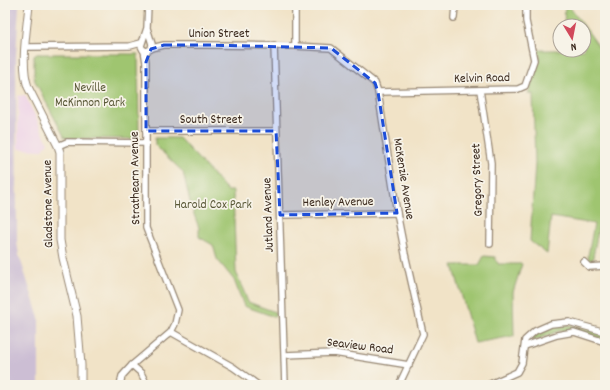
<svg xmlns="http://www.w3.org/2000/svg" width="610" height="390" font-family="Dekko,sans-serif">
  <rect width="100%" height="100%" fill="#f7f3e8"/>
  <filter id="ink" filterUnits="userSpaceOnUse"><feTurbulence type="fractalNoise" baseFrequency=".025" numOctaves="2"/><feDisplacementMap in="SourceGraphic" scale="8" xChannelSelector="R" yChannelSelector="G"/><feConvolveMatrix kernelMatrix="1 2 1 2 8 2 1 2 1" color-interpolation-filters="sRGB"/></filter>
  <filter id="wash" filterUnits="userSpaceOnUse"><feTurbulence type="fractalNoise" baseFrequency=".012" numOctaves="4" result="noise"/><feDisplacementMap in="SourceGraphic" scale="16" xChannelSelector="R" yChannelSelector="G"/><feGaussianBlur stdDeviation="0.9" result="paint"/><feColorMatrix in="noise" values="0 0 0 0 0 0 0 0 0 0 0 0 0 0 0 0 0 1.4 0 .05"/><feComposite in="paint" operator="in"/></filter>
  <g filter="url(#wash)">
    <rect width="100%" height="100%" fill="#f1e3c7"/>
    <!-- built -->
    <polygon fill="#eed0e8" points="25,95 48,143 43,150 18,149 18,96"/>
    <!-- industrial -->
    <polygon fill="#ccbed4" points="5,5 19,5 16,55 17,242 19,255 39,318 39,385 5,385"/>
    <!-- green -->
    <g fill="#9fc570" stroke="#6d7847">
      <polygon points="565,5 568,5 584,26 564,26"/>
      <polygon points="584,26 599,47 605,47 605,207 602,209 593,257 593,260 589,261 588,256 594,224 551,217 547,254 530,241 535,163 533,94 528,94 540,58 538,50 584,50"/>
      <polygon points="37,54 138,54 139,139 65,138 35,81 34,74 34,56"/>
      <polygon points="155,138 179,138 228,191 233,191 236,272 248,302 275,312 275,317 244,306 234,280 217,259 213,245 199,237 199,228 191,206 183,172 155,145"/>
      <polygon points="484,256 495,257 498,264 522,264 513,292 514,336 475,343 453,265 479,265"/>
      <path d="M567 325 605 334V340L574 329 559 331 533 341V336C544 329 554 326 567 325Z"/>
    </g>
  </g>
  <g filter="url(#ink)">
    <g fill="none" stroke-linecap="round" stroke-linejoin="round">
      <!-- minor casing -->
      <g stroke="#968672" stroke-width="8">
        <g id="minor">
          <polyline points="454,18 455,5"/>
          <polyline points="147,28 141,46 143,50 147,51 151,49 152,44 147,28 148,5"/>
          <polyline points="274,45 285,385"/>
          <polyline points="295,46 295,5"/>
          <polyline points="26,47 130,46 141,43"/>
          <polyline points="152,48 164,45 206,45 295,46 331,48 375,83 378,92 397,213 405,254 423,334 399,385"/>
          <polyline points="480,90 491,163 490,244"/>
          <polyline points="378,92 518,89 525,86 534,60 526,21 526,5"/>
          <polyline points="146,131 276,131"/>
          <polyline points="58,146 67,142 146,143"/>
          <polyline points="280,215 397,213"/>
          <polyline points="584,262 589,267 605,266"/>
          <polyline points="171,332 233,367 258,385"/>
          <polyline points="525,346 557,335 574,332 605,342"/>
          <polyline points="285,355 334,353 409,365"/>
          <polyline points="132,365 141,373 147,385"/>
          <polyline points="120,385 122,376 132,365 171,332 175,324 178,310 146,228 146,62 144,50"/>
          <polyline points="488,385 517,372 522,363 525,340 535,331 551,324 569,322 605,332"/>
        </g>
      </g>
      <!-- major casing -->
      <g stroke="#968672" stroke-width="9">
        <path id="major" d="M29 5C27 28 20 65 28 87L58 146 60 152V240L63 258 77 316 81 365V385"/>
      </g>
      <!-- minor -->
      <use href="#minor" stroke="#fff" stroke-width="5.5"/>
      <!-- major -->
      <use href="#major" stroke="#fff" stroke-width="7"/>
      <!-- rail -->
      <polyline stroke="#3b2a1e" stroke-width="1.5" points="5,11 5,5"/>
    </g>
  </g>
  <!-- marked area -->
  <path fill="#1d4ed8" fill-opacity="0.2" stroke="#1d4ed8" stroke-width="3" stroke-dasharray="8 5" stroke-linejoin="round" d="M164 45H206L331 48 375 83 378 92 397 213 280 215 276 131H146V62L151 49Z"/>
  <g text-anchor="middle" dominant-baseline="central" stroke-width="3.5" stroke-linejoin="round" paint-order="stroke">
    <!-- street labels -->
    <g font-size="13" fill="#3b2a1e" stroke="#f7f3e8">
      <text x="219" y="34">Union Street</text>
      <text transform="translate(482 79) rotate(-1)">Kelvin Road</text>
      <text x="211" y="120">South Street</text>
      <text transform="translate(136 178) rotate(-91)">Strathearn Avenue</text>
      <text transform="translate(403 179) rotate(81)">McKenzie Avenue</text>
      <text transform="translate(478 180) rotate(-92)">Gregory Street</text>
      <text transform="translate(338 203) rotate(-1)">Henley Avenue</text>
      <text transform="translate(49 204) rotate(-91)">Gladstone Avenue</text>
      <text transform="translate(269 215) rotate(-92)">Jutland Avenue</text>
      <text transform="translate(360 347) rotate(7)">Seaview Road</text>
    </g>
    <!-- park labels -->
    <g font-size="13" fill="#595837" stroke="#f7f3e8">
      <text x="90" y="88">Neville<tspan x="90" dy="15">McKinnon Park</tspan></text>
      <text x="213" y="205">Harold Cox Park</text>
    </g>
  </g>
  <!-- margin -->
  <rect width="610" height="390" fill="none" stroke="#f7f3e8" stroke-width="20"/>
  <!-- north arrow -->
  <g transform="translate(572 38) rotate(170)"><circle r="19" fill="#f7f3e8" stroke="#aca397"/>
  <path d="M0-3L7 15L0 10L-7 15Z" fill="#d1495b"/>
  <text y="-6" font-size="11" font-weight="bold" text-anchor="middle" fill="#3b2a1e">N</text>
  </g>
</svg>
